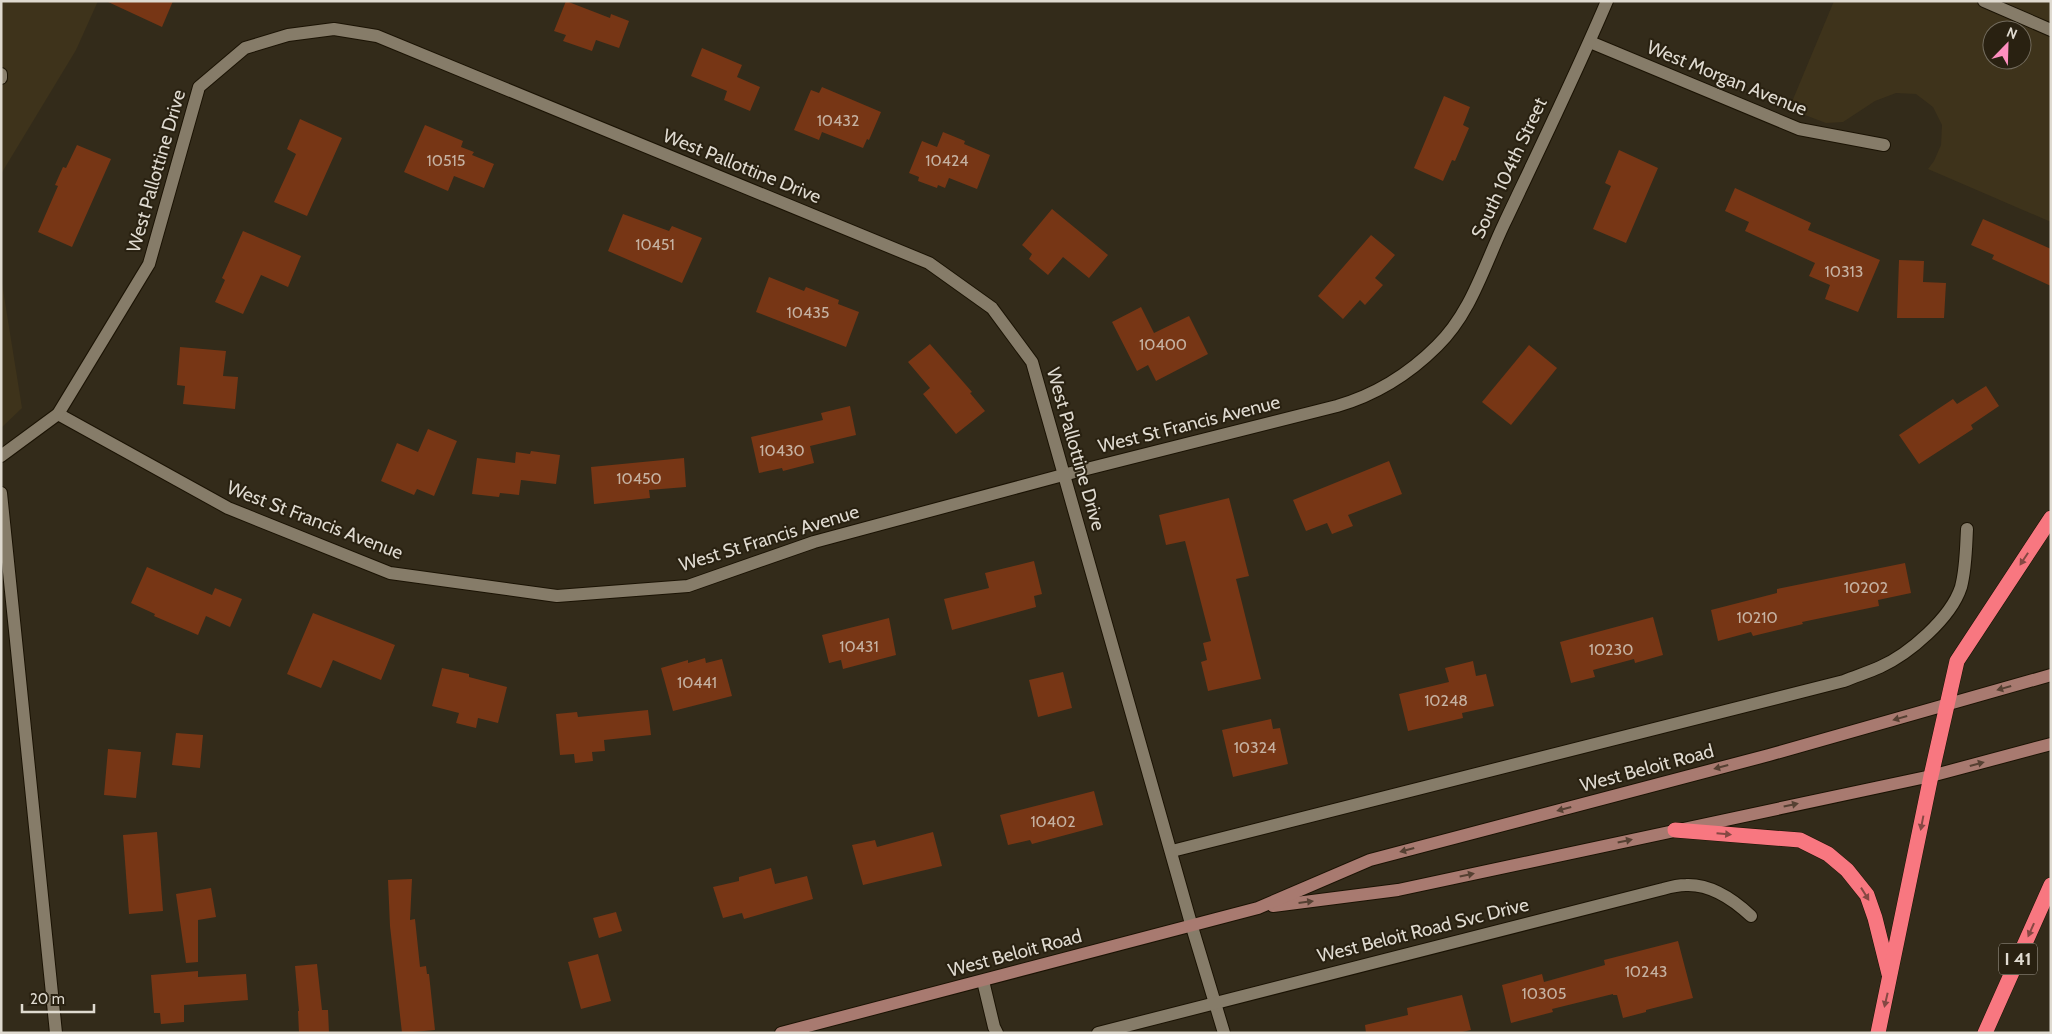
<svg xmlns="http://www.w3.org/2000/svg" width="2052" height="1034" font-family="Cabin,sans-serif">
  <rect width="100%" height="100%" fill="#332b1a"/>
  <!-- built -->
  <g fill="#3e331b" fill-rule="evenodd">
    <polygon points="1,1 98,1 76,50 1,174"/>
    <path d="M1834 1H2051V222L1928 169 1934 161 1941 145 1942 125 1933 107 1916 94 1896 93 1875 101 1843 122 1826 123 1789 109ZM1992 30H2022V60H1992Z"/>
    <polygon points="1,277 22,408 1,428"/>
  </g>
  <!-- building -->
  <g fill="#773615">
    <polygon points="106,1 173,1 162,27"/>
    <polygon points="566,1 610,18 611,14 629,21 619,48 596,40 592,51 563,41 566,35 554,31"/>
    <polygon points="702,48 742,65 737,77 760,87 750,111 724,100 727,91 691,76"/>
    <polygon points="822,87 881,112 869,140 867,139 863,148 822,132 819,140 794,130 811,90 819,93"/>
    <polygon points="1444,96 1470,107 1463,125 1469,128 1455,161 1452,160 1443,181 1414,168"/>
    <polygon points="300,119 342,138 307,216 274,202 296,154 287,149"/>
    <polygon points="425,125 463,141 461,147 474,152 472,155 494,164 484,188 454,176 448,191 404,172"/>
    <polygon points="943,132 965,141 964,144 990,155 977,189 949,178 945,188 938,185 937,188 918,181 919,177 909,173 922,141 937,147"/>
    <polygon points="77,145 111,159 72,247 38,232 58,186 55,185 63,167 66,168"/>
    <polygon points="1619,150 1658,168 1626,243 1593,229 1611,186 1605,183"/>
    <polygon points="1735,188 1811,223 1808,230 1880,260 1858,312 1825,299 1830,285 1809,276 1815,263 1745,231 1749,222 1725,211"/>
    <polygon points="1052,209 1108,255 1089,278 1063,257 1048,275 1029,259 1032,254 1022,245"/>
    <polygon points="623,214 669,231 672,226 702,238 682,283 608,251"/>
    <polygon points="1983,219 2051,249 2051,286 1992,259 1994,255 1971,245"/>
    <polygon points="243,231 301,256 288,287 261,275 243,314 215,302 225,280 222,278"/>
    <polygon points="1371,235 1395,255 1375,278 1383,285 1365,305 1360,300 1343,319 1318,296"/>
    <polygon points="1899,260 1924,261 1923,282 1946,283 1944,318 1897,318"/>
    <polygon points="769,277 804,291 806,287 839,300 838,304 859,312 846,347 756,312"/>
    <polygon points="1141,307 1154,333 1189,316 1208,354 1156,381 1148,365 1137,371 1112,322"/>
    <polygon points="930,344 972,392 970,393 985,411 956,434 923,394 930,388 908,362"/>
    <polygon points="1529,345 1557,368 1511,425 1482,402"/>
    <polygon points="180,347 226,351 223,376 238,377 235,409 183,404 185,386 177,385"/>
    <polygon points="1986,386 1999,406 1971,425 1973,429 1919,464 1899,435 1953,399 1957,404"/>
    <polygon points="850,406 856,435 810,446 814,463 783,471 782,468 759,473 751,437 823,420 821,413"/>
    <polygon points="428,429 457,441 434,496 417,489 414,495 381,481 397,443 418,452"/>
    <polygon points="531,451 560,455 556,484 521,480 519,495 500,493 499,497 472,494 477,458 515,463 516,452 530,454"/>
    <polygon points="684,458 686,487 649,490 650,498 594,504 591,467"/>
    <polygon points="1389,461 1402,494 1348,515 1353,526 1332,534 1327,523 1306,531 1293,500"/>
    <polygon points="1229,498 1249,576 1236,579 1261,679 1208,691 1201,662 1207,660 1203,643 1211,641 1185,541 1166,545 1159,515"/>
    <polygon points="1034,561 1042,594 1034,596 1036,607 952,630 944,599 989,588 985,573"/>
    <polygon points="1905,563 1911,593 1878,600 1879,606 1802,622 1803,624 1753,636 1751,632 1718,641 1711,610 1777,593 1777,589"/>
    <polygon points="147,567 212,595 215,588 242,599 230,627 206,616 198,635 154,616 155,614 131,603"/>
    <polygon points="313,613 395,645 381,680 333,660 321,688 287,674"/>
    <polygon points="1653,617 1663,655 1635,663 1634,659 1593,670 1595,677 1571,683 1560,642"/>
    <polygon points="889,618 896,655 843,669 841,660 829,663 822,635"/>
    <polygon points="705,658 706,663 722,659 732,696 673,711 661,668 688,660 688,663"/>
    <polygon points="1473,661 1476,676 1486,674 1494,706 1462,713 1463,718 1408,731 1399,694 1449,682 1445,668"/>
    <polygon points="442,668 469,674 469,677 507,687 498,723 478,718 476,728 456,723 459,713 432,706"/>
    <polygon points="1063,672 1072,708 1038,717 1029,680"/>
    <polygon points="648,710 651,735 604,740 605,751 592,752 593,761 575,763 574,754 560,755 556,714 577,712 578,717"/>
    <polygon points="1271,719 1273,729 1280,728 1288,764 1233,777 1222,730"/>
    <polygon points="176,733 203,735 200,768 172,765"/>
    <polygon points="108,749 141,752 136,798 104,795"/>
    <polygon points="1094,791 1103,825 1032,844 1030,840 1008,845 1000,815"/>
    <polygon points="157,832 163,911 129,914 123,835"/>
    <polygon points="933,832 942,866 863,885 852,845 875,840 877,847"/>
    <polygon points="771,868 775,884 807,876 813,899 744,919 742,913 723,918 713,887 739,881 739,877"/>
    <polygon points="412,879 410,920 415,919 420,967 426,966 427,974 429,974 435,1030 402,1033 390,926 388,880"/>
    <polygon points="211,888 216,917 198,920 198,962 186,963 176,894"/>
    <polygon points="616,912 622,931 599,938 593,918"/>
    <polygon points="1678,941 1693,998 1646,1010 1646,1012 1623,1018 1617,995 1613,995 1613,994 1552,1009 1553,1012 1511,1023 1502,985 1542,974 1544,982 1605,965 1604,960"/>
    <polygon points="598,954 611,1001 581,1009 568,962"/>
    <polygon points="317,964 322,1010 328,1010 329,1033 299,1033 298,1011 299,1011 295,966"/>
    <polygon points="198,971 198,977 246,974 248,1000 184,1005 184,1022 161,1024 160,1013 154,1013 151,975"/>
    <polygon points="1462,995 1471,1030 1458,1033 1366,1033 1365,1025 1408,1015 1407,1008"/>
  </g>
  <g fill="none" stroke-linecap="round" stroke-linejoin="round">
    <!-- service casing -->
    <g stroke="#1b1304" stroke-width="14">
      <g id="service">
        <polyline points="1984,1 2051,30"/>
        <polyline points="1,74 1,78"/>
      </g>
    </g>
    <!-- minor casing -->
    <g stroke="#1b1304" stroke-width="14">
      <g id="minor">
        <polyline points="1590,42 1799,129 1884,145"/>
        <path d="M58 414 228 508 390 573 557 596 688 586 814 542 1063 475 1337 406C1375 395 1409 374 1437 346 1471 313 1484 266 1504 224 1539 150 1575 76 1607 1"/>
        <polyline points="1,456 58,414 149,264 199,87 245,48 288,35 334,29 377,36 929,263 992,308 1032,362 1192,927 1224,1033"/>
        <polyline points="1,493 56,1033"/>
        <path d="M1172 851 1844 681C1856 676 1869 672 1880 667 1909 654 1951 618 1961 587 1966 568 1966 548 1967 529"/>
        <polyline points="983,981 994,1027 997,1033"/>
        <path d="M1098 1033 1663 889C1670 887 1678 885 1686 885 1710 884 1734 900 1751 916"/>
      </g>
    </g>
    <!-- secondary casing -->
    <g stroke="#1b1304" stroke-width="14">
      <g id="secondary">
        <polyline points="1273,906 1398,890 1931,776 2051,744"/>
        <polyline points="781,1033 1258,908 1370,860 1769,755 2051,675"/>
      </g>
    </g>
    <!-- motorway casing -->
    <g stroke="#1b1304" stroke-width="16">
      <g id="motorway">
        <polyline points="1675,830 1800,840 1828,854 1847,870 1867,895 1875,918 1889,974"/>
        <polyline points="1878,1033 1931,776 1957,661 2051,518"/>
        <polyline points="1985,1033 2051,885"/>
      </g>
    </g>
    <!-- service -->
    <use href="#service" stroke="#867c69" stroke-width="12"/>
    <!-- minor -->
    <use href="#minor" stroke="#867c69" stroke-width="12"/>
    <!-- secondary -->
    <use href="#secondary" stroke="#a87a70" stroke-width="12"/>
    <!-- motorway -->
    <use href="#motorway" stroke="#f87780" stroke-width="15"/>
  </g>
  <!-- one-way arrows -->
  <defs><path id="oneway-solid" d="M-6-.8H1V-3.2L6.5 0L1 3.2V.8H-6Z" transform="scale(1.25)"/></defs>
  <g fill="#864843">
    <use href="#oneway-solid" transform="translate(2024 559) rotate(123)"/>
    <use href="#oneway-solid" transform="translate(1922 823) rotate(101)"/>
    <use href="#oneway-solid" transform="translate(1724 834) rotate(5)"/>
    <use href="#oneway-solid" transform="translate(1865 894) rotate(58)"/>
    <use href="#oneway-solid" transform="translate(2031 930) rotate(114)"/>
    <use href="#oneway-solid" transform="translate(1886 1000) rotate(103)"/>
  </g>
  <g fill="#554032">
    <use href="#oneway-solid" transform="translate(2004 688) rotate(164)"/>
    <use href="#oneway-solid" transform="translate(1900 718) rotate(164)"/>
    <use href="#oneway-solid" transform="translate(1977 764) rotate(-15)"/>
    <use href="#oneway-solid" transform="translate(1721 767) rotate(165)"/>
    <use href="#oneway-solid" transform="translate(1791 805) rotate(-12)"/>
    <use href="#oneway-solid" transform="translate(1564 809) rotate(165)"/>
    <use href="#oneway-solid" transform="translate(1625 841) rotate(-12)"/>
    <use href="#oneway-solid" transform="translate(1407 850) rotate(165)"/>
    <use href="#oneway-solid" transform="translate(1467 875) rotate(-12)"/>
    <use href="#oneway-solid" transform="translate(1306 902) rotate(-7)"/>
  </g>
  <g text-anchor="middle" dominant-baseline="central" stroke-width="4" stroke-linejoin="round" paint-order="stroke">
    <!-- number labels -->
    <g font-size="16" fill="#c5b1a1">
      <text x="838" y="120">10432</text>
      <text x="446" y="160">10515</text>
      <text x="947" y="160">10424</text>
      <text x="655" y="244">10451</text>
      <text x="1844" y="271">10313</text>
      <text x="808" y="312">10435</text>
      <text x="1163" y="344">10400</text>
      <text x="782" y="450">10430</text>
      <text x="639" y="478">10450</text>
      <text x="1866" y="587">10202</text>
      <text x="1757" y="617">10210</text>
      <text x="859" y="646">10431</text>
      <text x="1611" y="649">10230</text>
      <text x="697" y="682">10441</text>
      <text x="1446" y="700">10248</text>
      <text x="1255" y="747">10324</text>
      <text x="1053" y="821">10402</text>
      <text x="1646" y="971">10243</text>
      <text x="1544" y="993">10305</text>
    </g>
    <!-- shield labels -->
    <rect fill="#292111" stroke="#a8a297" stroke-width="1" x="1999" y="943.5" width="38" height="31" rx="4"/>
    <g font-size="18" font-weight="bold" fill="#dfdad0">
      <text x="2018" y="959">I 41</text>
    </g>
    <!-- street labels -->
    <g font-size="19" fill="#dfdad0" stroke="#292111">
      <text transform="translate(1727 78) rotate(22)">West Morgan Avenue</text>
      <text transform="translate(742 166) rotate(22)">West Pallottine Drive</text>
      <text transform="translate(1509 168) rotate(-65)">South 104th Street</text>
      <text transform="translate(156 171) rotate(-74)">West Pallottine Drive</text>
      <text transform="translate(1189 424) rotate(-14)">West St Francis Avenue</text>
      <text transform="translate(1076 449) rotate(74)">West Pallottine Drive</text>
      <text transform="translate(315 520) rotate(21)">West St Francis Avenue</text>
      <text transform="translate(769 538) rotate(-17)">West St Francis Avenue</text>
      <text transform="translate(1647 768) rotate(-15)">West Beloit Road</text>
      <text transform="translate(1423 930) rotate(-14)">West Beloit Road Svc Drive</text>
      <text transform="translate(1015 953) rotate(-15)">West Beloit Road</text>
    </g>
  </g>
  <!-- border -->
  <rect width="2052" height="1034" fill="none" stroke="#dfdad0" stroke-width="5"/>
  <!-- north arrow -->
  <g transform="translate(2007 45) rotate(23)"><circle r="24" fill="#292111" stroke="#726b5d"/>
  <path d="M0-4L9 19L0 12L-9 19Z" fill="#fd8ebe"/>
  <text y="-8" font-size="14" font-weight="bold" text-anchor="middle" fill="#dfdad0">N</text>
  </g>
  <!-- scale -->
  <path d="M22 1004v8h72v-8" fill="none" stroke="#dfdad0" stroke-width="2.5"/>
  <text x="30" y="1004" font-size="15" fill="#dfdad0" stroke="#292111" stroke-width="4" paint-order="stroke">20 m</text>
</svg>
